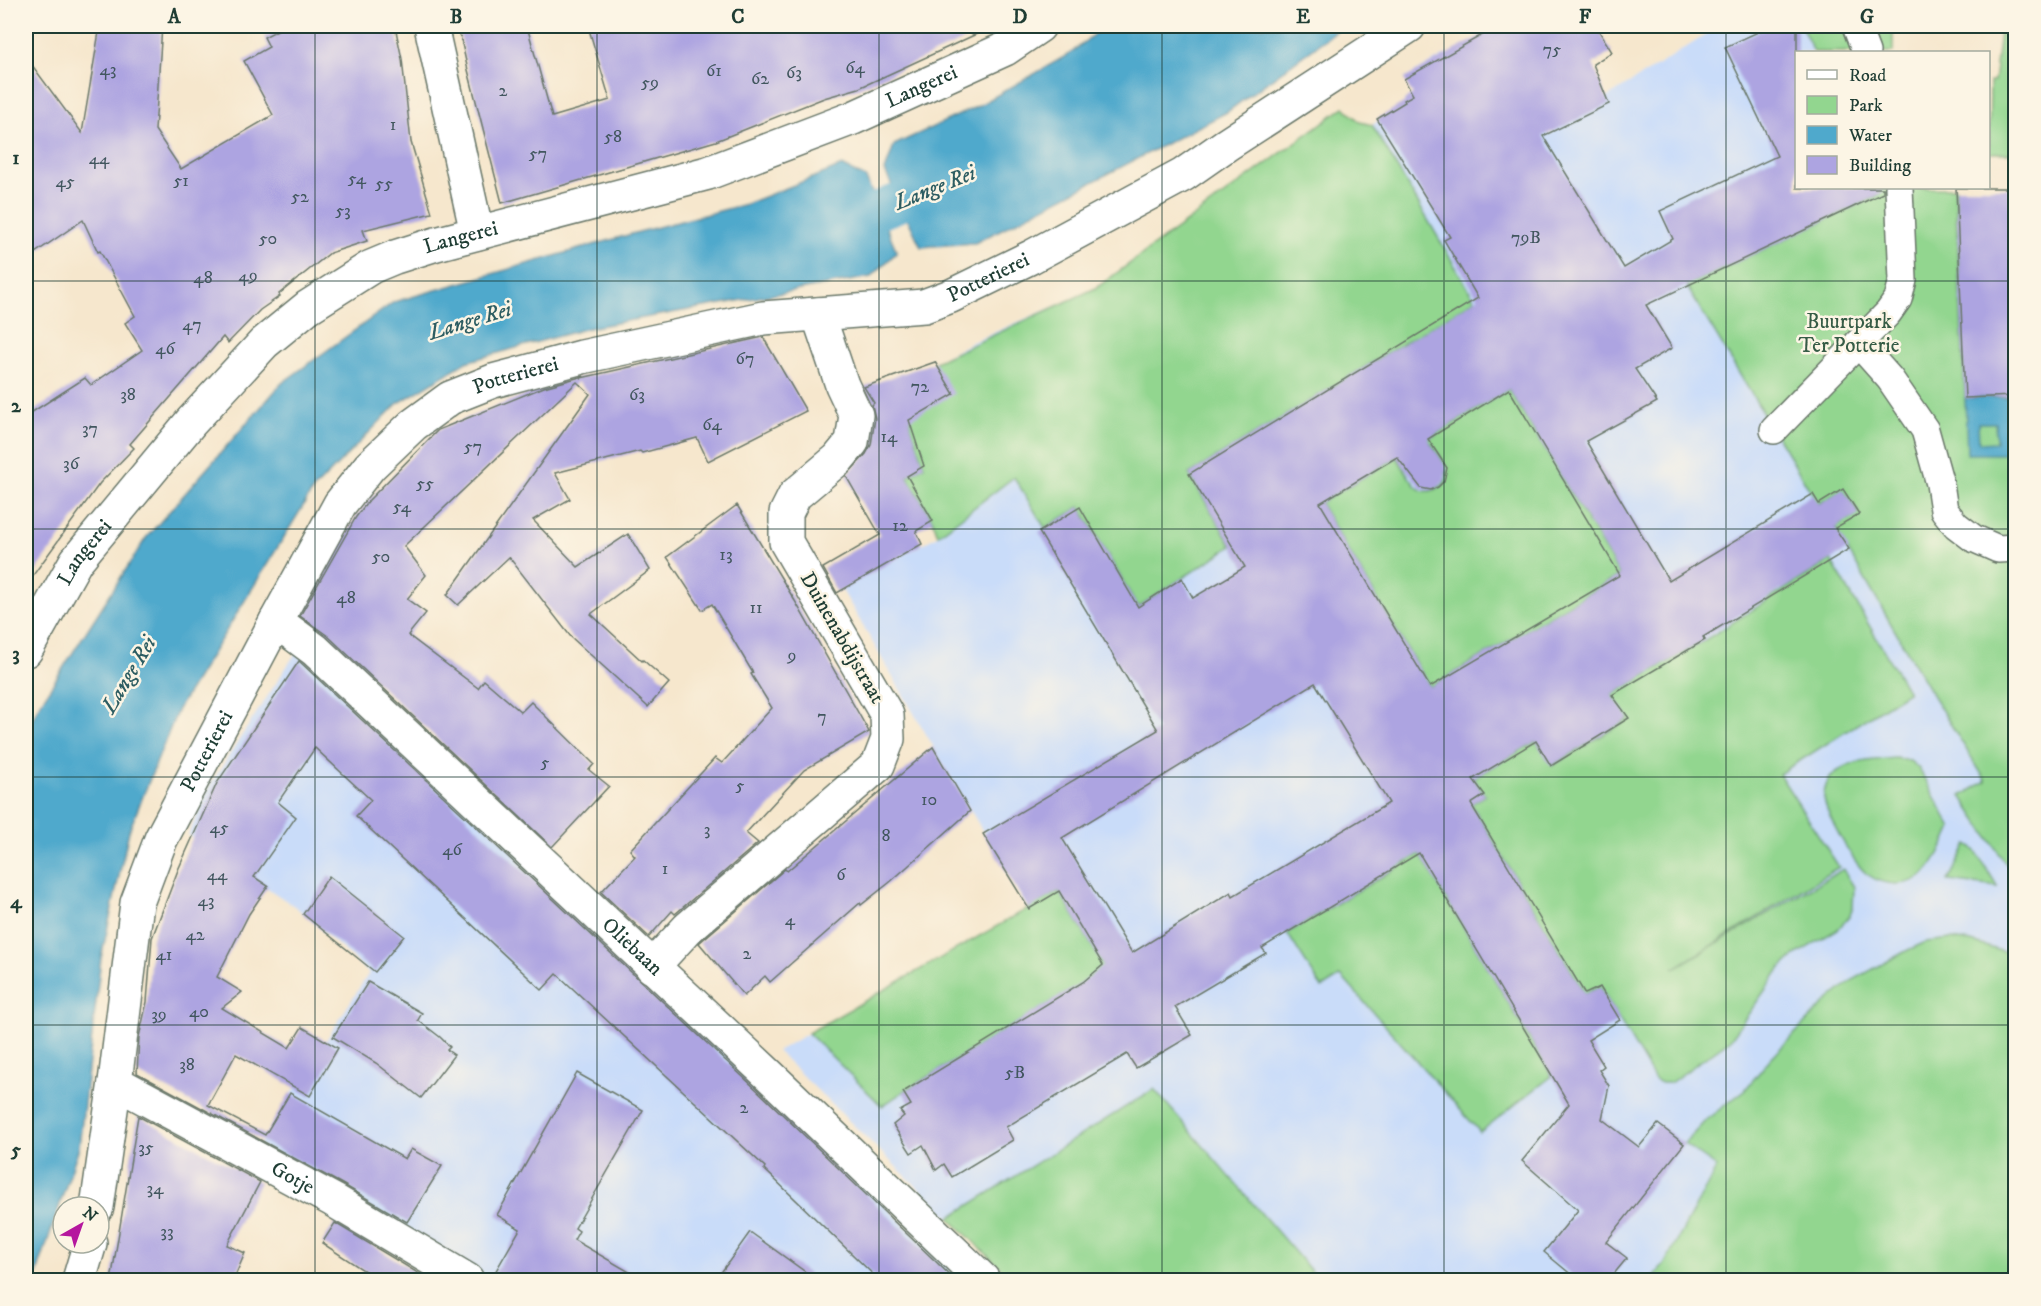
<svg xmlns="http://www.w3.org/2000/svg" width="2041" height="1306" font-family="'IM FELL DW Pica',serif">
  <rect width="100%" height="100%" fill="#fcf5e5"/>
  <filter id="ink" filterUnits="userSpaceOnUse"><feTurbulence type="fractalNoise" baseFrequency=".0167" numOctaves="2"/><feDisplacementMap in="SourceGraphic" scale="12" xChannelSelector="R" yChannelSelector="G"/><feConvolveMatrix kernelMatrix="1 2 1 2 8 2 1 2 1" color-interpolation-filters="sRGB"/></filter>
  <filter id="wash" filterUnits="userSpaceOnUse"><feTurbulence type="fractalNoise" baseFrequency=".008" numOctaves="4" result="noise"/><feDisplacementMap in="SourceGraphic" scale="24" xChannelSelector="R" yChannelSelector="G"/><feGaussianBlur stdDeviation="1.35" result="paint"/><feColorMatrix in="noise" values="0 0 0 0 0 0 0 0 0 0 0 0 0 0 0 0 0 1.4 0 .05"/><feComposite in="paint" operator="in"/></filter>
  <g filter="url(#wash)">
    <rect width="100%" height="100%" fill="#f6e7cd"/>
    <!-- built -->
    <g fill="#c9dcf9">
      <polygon points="1720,26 1847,26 1864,52 1796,52 1796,188 1920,188 1969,544 2015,540 2015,1280 1013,1280 777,1051 1028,909 842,590 939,535 907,476 924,466 935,362 972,342 1096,288 1344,107 1360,122 1372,125 1404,104 1404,100 1413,95 1404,79 1445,55 1454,70 1490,51 1548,135"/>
      <polygon points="305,651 963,1280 491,1280 259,1145 369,973 297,908 188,835 209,786 295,654"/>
    </g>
    <!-- green -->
    <g fill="#92d68f" stroke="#588a62" stroke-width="1.5">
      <polygon points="1801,26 1893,26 1893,52 1814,52"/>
      <polygon points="1993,26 2015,26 2015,153 1989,153 1990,82 1994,82 2000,31 1993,30"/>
      <polygon points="1344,107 1360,122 1372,125 1475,300 1189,474 1232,546 1138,607 1080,507 1045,528 1014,477 938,535 933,521 907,476 924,466 907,415 935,362 1096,288"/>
      <polygon points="1877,188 1955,188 1965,398 2015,397 2015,873 2004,861 1961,796 1986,781 1933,696 1835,528 1859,513 1843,490 1818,504 1684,282 1694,282 1879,195"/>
      <path d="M1509 389 1620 575 1430 687 1320 503 1397 457C1403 466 1410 481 1418 488 1423 492 1430 492 1436 489 1461 479 1437 453 1428 439Z"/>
      <polygon points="1831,560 1908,692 1779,774 1839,867 1673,969 1843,869 1854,887 1853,906 1849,917 1838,929 1795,955 1780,969 1730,1040 1670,1083 1662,1083 1655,1080 1600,987 1585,994 1471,804 1485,795 1473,779 1536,741 1552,766 1629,719 1612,695 1705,640"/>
      <path d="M1896 758 1910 761 1919 769 1952 828C1945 844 1936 863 1923 875 1907 888 1883 886 1867 874 1854 864 1826 815 1824 798 1823 794 1826 785 1828 781 1841 760 1875 760 1896 758Z"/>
      <polygon points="1967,845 1975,850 1998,887 1948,881"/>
      <polygon points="1420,854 1552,1076 1480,1132 1341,976 1322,988 1287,933"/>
      <polygon points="1059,891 1106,969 903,1092 882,1106 808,1033"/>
      <polygon points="1951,939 1971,942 2015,955 2015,1280 1651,1280 1664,1265 1717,1167 1684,1144 1707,1119 1745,1090 1770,1059 1827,1001 1851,981 1908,950 1926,942"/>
      <polygon points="1154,1089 1319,1280 1013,1280 949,1218"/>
    </g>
    <!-- water -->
    <g fill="#4fa9cc" stroke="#377380" stroke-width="1.5" fill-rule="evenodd">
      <polygon points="1104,26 1343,26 1227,112 975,243 921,247 885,171 894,145 978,106 1071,53"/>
      <polygon points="842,166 866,178 897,252 871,277 588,328 466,362 397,404 313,490 178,709 129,831 101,958 79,1147 36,1276 33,1280 26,1280 26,733 38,707 146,538 282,383 394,302 635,233 746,204"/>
      <path d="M2015 397V454H1967L1965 398ZM1978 423H1995L1996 442 1979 443Z"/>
    </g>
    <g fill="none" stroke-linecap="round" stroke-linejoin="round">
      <!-- canal -->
      <polyline stroke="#4fa9cc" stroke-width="39" points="831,230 949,182"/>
    </g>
    <g id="blocks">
      <!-- building -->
      <g fill="#ada4e1" fill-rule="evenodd">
        <polygon points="100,26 162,26 155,130 181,169 273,115 244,61 269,47 264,37 285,26 395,26 402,59 411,142 432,213 363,230 367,241 330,253 279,294 280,296 260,310 228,343 223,337 130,444 134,448 100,483 26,585 26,416 85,378 91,385 142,350 125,323 135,316 100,251 98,252 83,220 26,259 26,57 82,133"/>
        <polygon points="458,26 527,26 552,117 610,100 588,26 994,26 859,88 824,98 716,141 502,203 467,66"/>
        <path d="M1498 26H1596L1612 52 1593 64 1609 104 1543 136 1624 268 1673 239 1660 211 1777 156 1725 47 1771 26H1797V188H1883V193L1646 305 1672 348 1635 369 1657 402 1586 441 1669 581 1813 494 1819 504 1843 489 1859 514 1835 528 1849 549 1703 637 1705 640 1612 695 1629 718 1551 766 1536 741 1473 779 1485 795 1471 804 1585 994 1600 987 1620 1020 1588 1040 1604 1066 1599 1070 1609 1086 1602 1119 1639 1147 1658 1124 1684 1144 1606 1242 1627 1258 1608 1281H1579L1544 1252 1578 1210 1522 1161 1569 1104 1419 853 1262 948 1266 953 1175 1007 1192 1035 1136 1068 1127 1054 1006 1127 1013 1140 952 1177 944 1164 936 1170 923 1145 911 1153 893 1125 904 1116 900 1111 911 1105 903 1092 1083 982 1103 965 1059 891 1029 909 983 834 1158 730 1039 532 1080 507 1138 607 1182 578 1193 598 1245 567 1189 474 1478 298 1444 240 1450 237 1377 119 1405 102 1404 100 1413 95 1404 79ZM1509 389 1620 575 1430 687 1320 503 1397 457 1421 488 1431 490 1438 487 1444 481 1447 468 1428 439ZM1315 683 1389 803 1233 896 1231 892 1132 953 1062 838Z"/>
        <polygon points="1956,188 2016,188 2016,396 1965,398"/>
        <polygon points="763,337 806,411 708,461 697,438 642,453 640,451 555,473 570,499 533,520 578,567 628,534 650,570 591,614 642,661 643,660 669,683 648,707 571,637 509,557 458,605 447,595 590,394 577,382 404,546 426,575 407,599 426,613 408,635 478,688 484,680 521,712 531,702 594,764 589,770 609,786 552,847 328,636 300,616 356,517 369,500 438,430 544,387 584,376 581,378"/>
        <polygon points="935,362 954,394 909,420 924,466 907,476 933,521 916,531 922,544 837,593 823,568 880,535 846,476 866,454 871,445 875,418 872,405 874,403 864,387"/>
        <polygon points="737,505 795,601 869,732 804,770 746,833 758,843 675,914 672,911 649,937 601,892 635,856 630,850 715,758 722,763 772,708 751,674 753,673 712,604 702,610 667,557"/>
        <polygon points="299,661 757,1090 956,1281 880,1281 764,1169 765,1167 557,974 542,990 356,816 371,800 315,748 278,802 296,817 254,877 268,886 249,914 217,977 242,992 222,1008 289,1048 302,1027 338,1048 310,1096 236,1054 208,1105 265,1135 290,1093 405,1159 411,1149 442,1166 407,1222 342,1184 137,1073 139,1037 147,1002 152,938 178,870 217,783"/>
        <polygon points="933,747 970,811 889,883 861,905 860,903 770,982 765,976 744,996 699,943 785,869 787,871"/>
        <polygon points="329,876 404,936 375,972 303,914"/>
        <polygon points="368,982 422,1013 418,1020 440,1037 450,1047 447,1050 454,1055 421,1098 376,1063 333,1037"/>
        <polygon points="577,1073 643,1110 575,1228 579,1231 574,1240 645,1281 490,1281 520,1229 497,1215"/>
        <polygon points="138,1116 260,1182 227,1245 245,1253 233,1281 111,1281"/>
        <polygon points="335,1223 431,1281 380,1281 322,1243"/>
        <polygon points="750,1232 818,1281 715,1281"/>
      </g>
    </g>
  </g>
  <g filter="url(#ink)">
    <use href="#blocks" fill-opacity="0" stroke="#6a786a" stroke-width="1.5"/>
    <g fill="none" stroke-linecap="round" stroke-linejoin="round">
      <!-- pedestrian casing -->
      <g stroke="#6a786a" stroke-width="30">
        <g id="pedestrian">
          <polyline points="1856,26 1866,52"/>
          <polyline points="1858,343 1890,379 1925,430 1940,484 1944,510 1956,525 1973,538 1998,549 2016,548"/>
          <polyline points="1774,430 1888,313 1898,299 1903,280 1899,188"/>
        </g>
      </g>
      <!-- minor casing -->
      <g stroke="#6a786a" stroke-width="36">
        <g id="minor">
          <polyline points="431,26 477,233"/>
          <path id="s1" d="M276 621 315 650 770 1076 983 1280"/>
          <path id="s2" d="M26 650 76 561 191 422 264 343 308 307 371 267 395 257 436 244 708 173 853 118 1005 49 1039 26"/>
          <polyline points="652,967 688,928 878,765 888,739 887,715 786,542 786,513 795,495 838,459 852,442 856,415 842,385 818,314"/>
          <path id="s3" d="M115 1082 333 1200 467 1280"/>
          <path id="s4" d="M97 1207 115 1082 137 903 161 839 276 621 340 504 370 466 413 425 450 398 493 381 582 357 763 318 924 306 951 296 1031 257 1183 175 1226 145 1409 26"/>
          <polyline points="79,1280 90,1243"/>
        </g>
      </g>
      <!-- pedestrian -->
      <use href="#pedestrian" stroke="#fff" stroke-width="27"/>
      <!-- minor -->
      <use href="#minor" stroke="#fff" stroke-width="33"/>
    </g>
  </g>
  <!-- grid -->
  <path fill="none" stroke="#1f3d34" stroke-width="1.5" stroke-opacity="0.55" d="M315 26V1280M597 26V1280M879 26V1280M1162 26V1280M1444 26V1280M1726 26V1280M26 281H2016M26 529H2016M26 777H2016M26 1025H2016"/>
  <g text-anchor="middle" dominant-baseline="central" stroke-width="5" stroke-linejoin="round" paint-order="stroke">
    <!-- number labels -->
    <g font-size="18" fill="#42575f">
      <text x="1552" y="50">75</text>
      <text x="855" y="68">64</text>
      <text x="108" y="70">43</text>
      <text x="714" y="71">61</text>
      <text x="794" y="73">63</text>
      <text x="760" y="79">62</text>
      <text x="650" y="83">59</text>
      <text x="503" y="91">2</text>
      <text x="393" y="125">1</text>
      <text x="613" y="137">58</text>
      <text x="538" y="154">57</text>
      <text x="99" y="159">44</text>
      <text x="357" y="179">54</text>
      <text x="181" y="181">51</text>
      <text x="65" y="182">45</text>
      <text x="384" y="184">55</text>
      <text x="300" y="197">52</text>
      <text x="343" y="211">53</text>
      <text x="1526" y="238">79B</text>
      <text x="268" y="239">50</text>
      <text x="248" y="276">49</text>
      <text x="203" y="278">48</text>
      <text x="192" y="325">47</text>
      <text x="165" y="349">46</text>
      <text x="745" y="359">67</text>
      <text x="920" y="387">72</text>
      <text x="128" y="395">38</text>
      <text x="637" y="395">63</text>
      <text x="712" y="425">64</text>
      <text x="90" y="429">37</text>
      <text x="889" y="437">14</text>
      <text x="473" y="447">57</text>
      <text x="71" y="464">36</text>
      <text x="425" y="484">55</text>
      <text x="402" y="507">54</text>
      <text x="900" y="526">12</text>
      <text x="726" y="555">13</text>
      <text x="381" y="557">50</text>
      <text x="346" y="598">48</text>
      <text x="756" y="608">11</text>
      <text x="792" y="656">9</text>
      <text x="822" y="717">7</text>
      <text x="545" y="763">5</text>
      <text x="740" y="786">5</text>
      <text x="929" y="800">10</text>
      <text x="219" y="828">45</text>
      <text x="707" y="830">3</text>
      <text x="886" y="836">8</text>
      <text x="452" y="850">46</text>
      <text x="665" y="869">1</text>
      <text x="217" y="875">44</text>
      <text x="841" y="875">6</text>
      <text x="206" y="901">43</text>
      <text x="790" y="920">4</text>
      <text x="195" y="935">42</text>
      <text x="747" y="954">2</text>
      <text x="164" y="955">41</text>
      <text x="199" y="1012">40</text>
      <text x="159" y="1015">39</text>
      <text x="187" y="1065">38</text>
      <text x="1015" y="1073">5B</text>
      <text x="744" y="1108">2</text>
      <text x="146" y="1148">35</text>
      <text x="155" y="1189">34</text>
      <text x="167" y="1232">33</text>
    </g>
    <!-- street labels -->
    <g font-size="21" fill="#1f3d34" stroke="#fcf5e5">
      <text stroke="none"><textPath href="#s2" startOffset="1102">Langerei</textPath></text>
      <text stroke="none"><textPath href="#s2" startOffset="616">Langerei</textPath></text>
      <text stroke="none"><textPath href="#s4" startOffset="1464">Potterierei</textPath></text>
      <text stroke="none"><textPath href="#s4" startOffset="978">Potterierei</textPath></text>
      <text stroke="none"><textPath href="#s2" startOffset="114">Langerei</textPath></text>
      <text transform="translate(842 638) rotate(60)">Duinenabdijstraat</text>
      <text stroke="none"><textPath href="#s4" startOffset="474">Potterierei</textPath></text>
      <text stroke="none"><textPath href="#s1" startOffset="483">Oliebaan</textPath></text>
      <text stroke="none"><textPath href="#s3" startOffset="202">Gotje</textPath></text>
    </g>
    <!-- park labels -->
    <g font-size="21" fill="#365c46" stroke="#fcf5e5">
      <text x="1849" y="322">Buurtpark<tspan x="1849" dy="24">Ter Potterie</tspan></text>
    </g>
    <!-- water labels -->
    <g font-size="22" font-style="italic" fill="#2d5d62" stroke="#fcf5e5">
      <text transform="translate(935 188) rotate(-22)">Lange Rei</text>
      <text transform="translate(470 321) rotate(-17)">Lange Rei</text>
      <text transform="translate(129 675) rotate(-59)">Lange Rei</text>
    </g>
  </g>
  <!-- margin -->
  <rect width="2041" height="1306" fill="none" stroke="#fcf5e5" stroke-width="66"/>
  <!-- legend -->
  <rect x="1795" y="51" width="195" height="138" fill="#fcf5e5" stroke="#a4ab9e" stroke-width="1.5"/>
  <rect x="1807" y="70" width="30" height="9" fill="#ffffff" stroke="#a4ab9e" stroke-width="1.5"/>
  <text x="1849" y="81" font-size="18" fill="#1f3d34">Road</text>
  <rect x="1807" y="96" width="30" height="18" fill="#92d68f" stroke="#a4ab9e" stroke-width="1.5"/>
  <text x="1849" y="111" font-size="18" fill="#1f3d34">Park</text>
  <rect x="1807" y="126" width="30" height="18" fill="#4fa9cc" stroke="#a4ab9e" stroke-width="1.5"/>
  <text x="1849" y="141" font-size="18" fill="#1f3d34">Water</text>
  <rect x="1807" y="156" width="30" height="18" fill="#ada4e1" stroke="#a4ab9e" stroke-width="1.5"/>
  <text x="1849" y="171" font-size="18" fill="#1f3d34">Building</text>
  <!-- north arrow -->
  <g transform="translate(81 1225) rotate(40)"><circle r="28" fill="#fcf5e5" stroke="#a4ab9e" stroke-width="1.5"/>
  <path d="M0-4.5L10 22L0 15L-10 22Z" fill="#b5179e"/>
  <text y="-9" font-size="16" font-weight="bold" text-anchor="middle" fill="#1f3d34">N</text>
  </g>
  <rect x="33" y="33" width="1975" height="1240" fill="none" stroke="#1f3d34" stroke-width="2"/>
  <g font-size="20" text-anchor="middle" font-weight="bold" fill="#1f3d34">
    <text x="174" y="23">A</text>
    <text x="456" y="23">B</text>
    <text x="738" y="23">C</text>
    <text x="1020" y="23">D</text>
    <text x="1303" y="23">E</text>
    <text x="1585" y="23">F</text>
    <text x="1867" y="23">G</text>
    <text x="16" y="164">1</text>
    <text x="16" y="412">2</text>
    <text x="16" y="660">3</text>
    <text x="16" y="908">4</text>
    <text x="16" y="1156">5</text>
  </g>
</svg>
